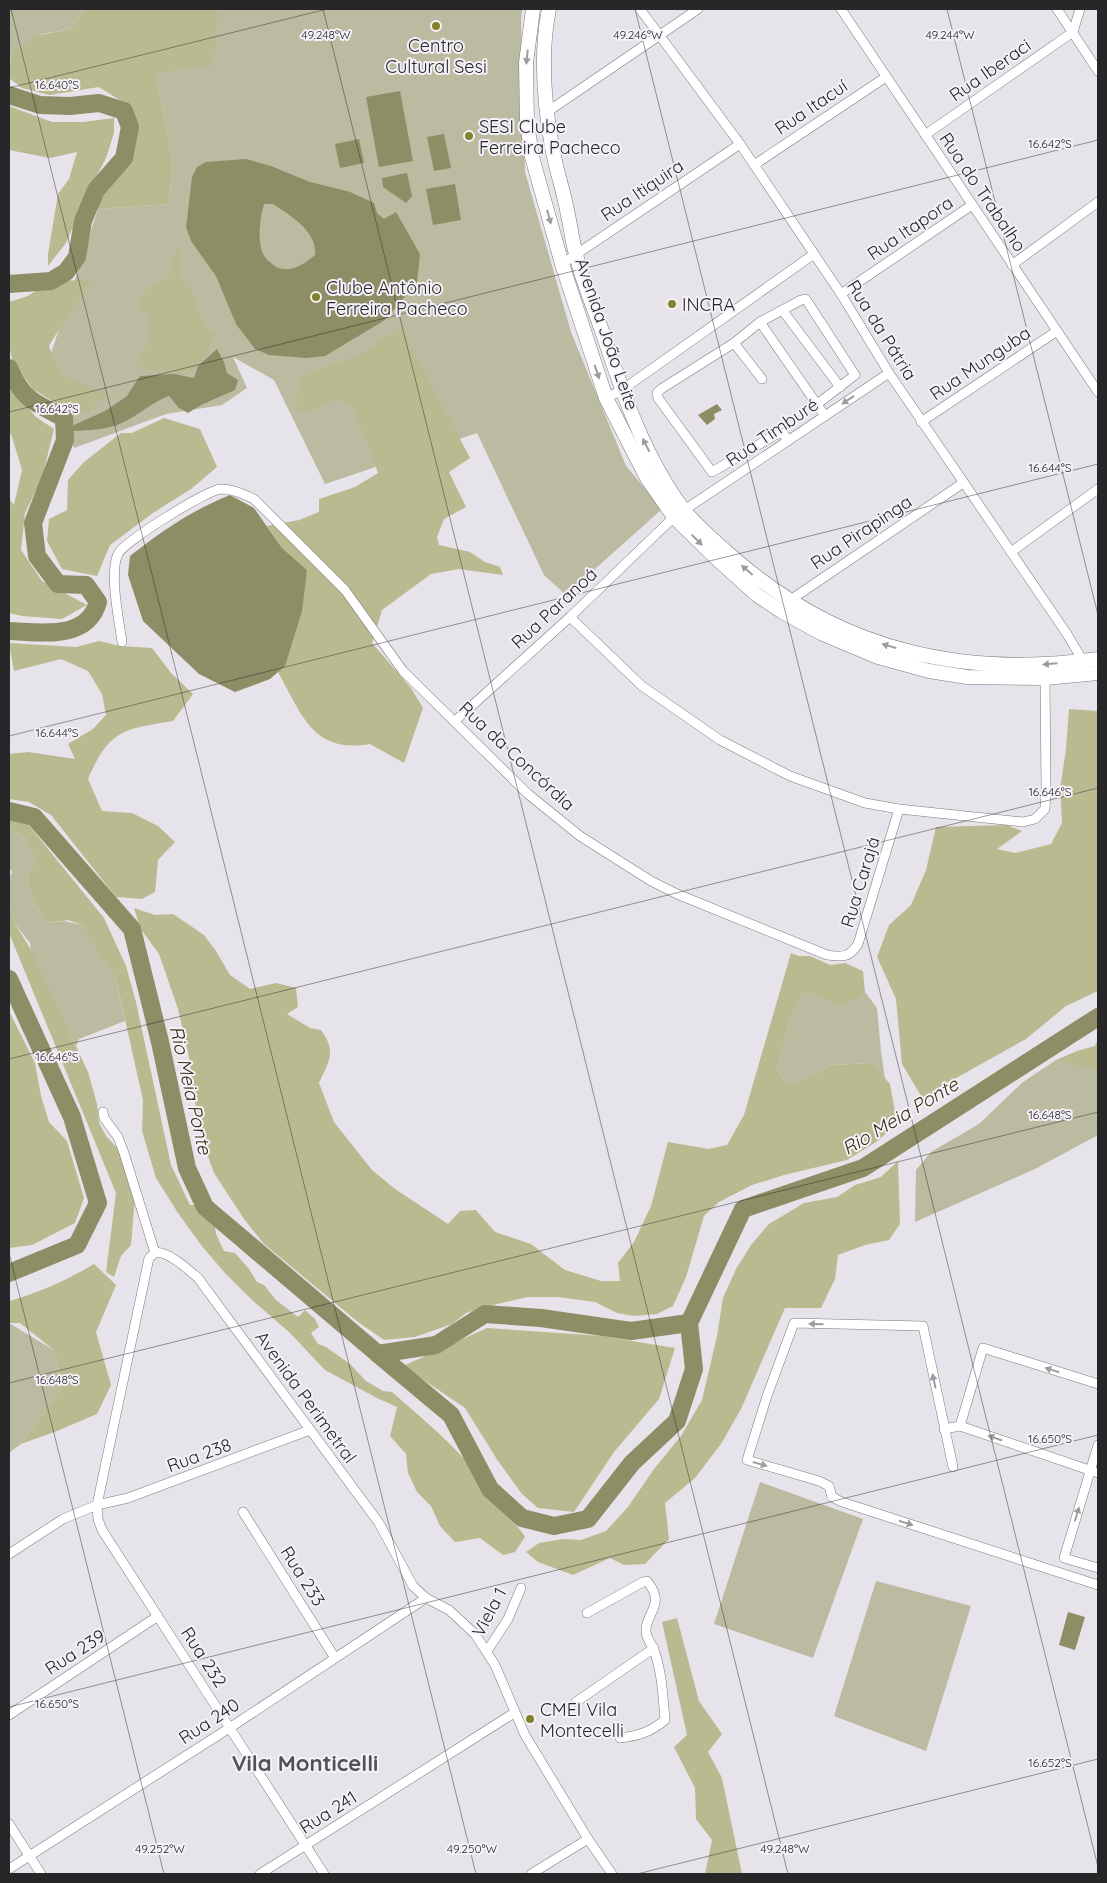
<svg xmlns="http://www.w3.org/2000/svg" width="1107" height="1883" font-family="Quicksand,sans-serif">
  <rect width="100%" height="100%" fill="#e7e3ea"/>
  <!-- green -->
  <g fill="#babba0">
    <polygon points="9,9 86,9 70,29 42,34 11,55 9,64"/>
    <polygon points="211,9 522,9 521,20 525,172 571,332 626,466 662,509 566,595 544,575 477,433 325,484 274,380 233,357 247,388 222,405 166,414 74,448 44,375 98,209 169,204 173,163 156,73"/>
    <path d="M9 830C22 835 38 846 36 862 35 867 30 872 27 876L31 896 46 923 64 921 82 925 93 945 116 979 125 1021 79 1039 76 1046 46 986 31 952 30 943 15 924 9 906V879L12 872 9 867Z"/>
    <path d="M808 991C832 1002 843 1013 865 992L877 1008 881 1051 885 1079 872 1063 832 1065 808 1078 787 1084 777 1070 790 1021 801 996Z"/>
    <polygon points="1098,1059 1098,1135 1035,1169 915,1222 916,1170 931,1152 979,1124 1023,1082 1056,1060"/>
    <polygon points="9,1323 55,1351 62,1387 21,1444 9,1453"/>
    <polygon points="760,1482 863,1519 813,1658 714,1624"/>
    <polygon points="876,1581 971,1606 926,1751 834,1716"/>
  </g>
  <!-- forest -->
  <g fill="#baba91">
    <polygon points="86,9 214,9 218,15 213,65 156,73 173,163 169,204 98,209 103,190 133,152 132,121 121,101 99,87 50,95 22,88 9,78 11,55 35,36 70,29"/>
    <polygon points="9,106 52,122 83,122 114,118 114,133 106,158 90,188 66,243 48,266 48,254 58,194 69,179 77,152 50,158 9,150"/>
    <path d="M180 246 182 280 192 291 196 307 206 327 215 334C199 380 179 379 137 366L138 355 150 343V316L138 305 146 291 169 277 174 256Z"/>
    <path d="M91 280C79 303 62 323 49 346L59 373 86 386 108 393 87 412 55 403 33 389 13 362 9 346V302L28 296 51 281Z"/>
    <path d="M401 327 470 458 449 472 466 507 444 519 437 537 439 545 470 552 485 562 500 567 503 575 459 569 431 574 382 610 372 643 411 688 423 708 404 763 370 744C313 754 302 715 278 672L307 570 282 548 267 526 299 520 319 512V499L355 487 378 473 367 441 354 410 340 398 319 407 297 413 298 379 320 369 360 355Z"/>
    <polygon points="9,386 36,417 54,429 42,478 25,513 21,550 42,581 87,605 62,619 22,616 9,613 9,499 14,505 22,470 11,434 9,433"/>
    <polygon points="164,418 200,429 217,467 191,489 153,513 110,545 97,576 62,569 47,541 49,519 67,510 68,480 84,462 121,433 132,433"/>
    <path d="M99 641 120 646 152 648 171 673 193 694 173 721C123 729 109 730 88 779L102 811 132 813 158 826 175 842 158 860 155 892 142 899 116 897 51 815 29 802 9 799V754L28 752 75 759 68 744 93 729 106 715 102 694 88 671 61 659 14 671 9 643 76 647Z"/>
    <polygon points="1069,709 1098,711 1098,991 1066,1006 1026,1039 940,1087 924,1101 902,1064 896,999 877,957 889,925 911,905 926,870 936,827 1007,825 1022,831 997,849 1015,853 1051,844 1062,823 1060,789 1066,749"/>
    <path d="M9 816 27 823 104 918 126 966 136 1002 171 1165 190 1205H197L213 1214 216 1234 224 1251 235 1253 249 1269 257 1282 264 1285 276 1300 298 1317 305 1310 315 1319 319 1327 311 1333 318 1344 326 1347 350 1364 366 1381 383 1391 392 1392C417 1414 444 1436 466 1461 478 1476 488 1494 500 1509 508 1519 519 1526 525 1537L515 1552 503 1555 480 1538 455 1542 440 1526 431 1506 417 1492 408 1473 406 1454 390 1436 397 1407 377 1398 325 1370 289 1332 252 1300 224 1272 201 1245 178 1213 156 1178 142 1131 143 1100 116 979 90 941 82 925 68 920 46 923 31 896 27 876 36 863C34 844 26 837 9 830Z"/>
    <polygon points="9,906 15,924 30,948 88,1072 97,1104 99,1123 106,1136 118,1149 135,1195 131,1245 121,1256 114,1277 106,1272 116,1193 9,933"/>
    <path d="M134 908 155 915 173 914 204 935 216 951 230 975 250 989 276 983 296 988 298 1007 287 1014 310 1028 321 1030C337 1052 329 1061 319 1083L334 1122 372 1170 395 1189 448 1224 460 1211 476 1210 495 1232 531 1244 565 1270 601 1281H620L618 1263 634 1242 651 1206 668 1142 709 1149 727 1145 744 1115 791 953 799 956H810L830 965 845 963 863 971 865 992C843 1013 832 1003 808 991L801 996 790 1021 777 1070 787 1084 808 1078 832 1065 872 1063 890 1084 897 1124 876 1142 847 1160 784 1175 752 1185 719 1202 704 1216 686 1277 673 1306 657 1314 634 1316 617 1313 595 1302 558 1297H528L493 1305 466 1313 452 1324 415 1337 384 1340 358 1322 264 1244 244 1219 214 1173 199 1131 189 1057 178 1009 159 954 140 928Z"/>
    <polygon points="9,1011 35,1063 41,1096 49,1122 67,1141 84,1198 75,1223 32,1245 9,1248"/>
    <polygon points="1098,1039 1098,1072 1087,1068 1056,1060 1077,1051 1095,1046"/>
    <polygon points="898,1161 900,1224 889,1240 865,1245 838,1255 835,1279 821,1308 785,1308 741,1409 721,1444 695,1478 665,1503 669,1539 645,1564 624,1565 610,1558 573,1575 538,1562 526,1552 539,1543 563,1539 581,1540 606,1531 628,1507 654,1469 681,1436 702,1400 717,1336 723,1298 736,1269 751,1245 769,1224 804,1203 837,1197 855,1185 881,1177"/>
    <path d="M94 1264 116 1285 96 1332 111 1385 97 1414 57 1431 21 1444 62 1387 55 1351 20 1323H9V1301C39 1293 67 1280 94 1264Z"/>
    <polygon points="487,1328 602,1336 675,1348 659,1399 614,1452 574,1512 538,1508 522,1494 498,1461 465,1408 403,1366"/>
    <polygon points="677,1618 699,1701 722,1734 708,1752 722,1778 742,1874 705,1874 712,1840 696,1819 695,1788 674,1747 687,1735 662,1622"/>
  </g>
  <!-- water -->
  <g fill="#8d8d66" fill-rule="evenodd">
    <polygon points="400,91 413,161 379,167 366,97"/>
    <polygon points="444,134 451,168 434,171 427,137"/>
    <polygon points="359,139 364,163 340,168 335,144"/>
    <path d="M246 159 271 166 310 182 350 192 374 203 377 213 384 219 396 212 420 254 417 282 385 320 325 356 306 358 269 355 255 349 236 324 216 276 191 241 186 227 192 177 197 167 206 162ZM264 204H273C290 215 318 232 315 255 303 265 286 277 271 263 268 261 265 258 263 254 257 240 260 218 264 204Z"/>
    <polygon points="407,173 412,196 406,203 383,187 382,178"/>
    <polygon points="455,184 461,220 433,225 426,189"/>
    <path d="M217 349 224 362 227 373 238 380 235 390 201 405 188 413 179 408 169 396C152 402 139 415 122 423 107 430 89 430 72 431L74 425 105 411 117 403 127 396 140 376 174 374 194 378 198 366Z"/>
    <polygon points="717,404 722,410 714,414 715,419 707,425 698,415"/>
    <path d="M230 495 254 508 282 548 307 570 302 611 285 666 270 679 235 692 199 674 143 621 128 575 130 556C163 530 191 511 230 495Z"/>
    <polygon points="1068,1612 1085,1617 1075,1650 1059,1645"/>
  </g>
  <g fill="none" stroke-linecap="round" stroke-linejoin="round">
    <!-- river -->
    <g stroke="#8d8d66" stroke-width="18">
      <polyline points="9,95 40,105 70,106 99,103 124,111 130,127 124,158 96,190 83,221 77,257 66,272 51,281 9,284"/>
      <path d="M9 368C23 400 35 403 64 418L65 440 33 523 37 556 58 584 86 585 98 602C87 641 41 632 9 631"/>
      <polyline points="9,811 34,817 132,929 160,1042 187,1168 205,1207 378,1354 436,1345 485,1314 541,1318 631,1331 689,1323 743,1209 863,1168 1098,1017"/>
      <polyline points="9,979 72,1117 98,1203 77,1245 9,1273"/>
      <polyline points="378,1354 451,1415 490,1489 522,1518 554,1526 588,1519 632,1463 677,1421 694,1369 689,1323"/>
    </g>
    <!-- street casing -->
    <g stroke="#7c787e" stroke-width="10">
      <g id="street">
        <polyline points="640,9 740,144 841,294 889,373 1067,634 1083,661 1084,665"/>
        <polyline points="841,9 1098,392"/>
        <polyline points="1057,9 1098,71"/>
        <polyline points="547,112 698,9"/>
        <polyline points="925,135 1073,32 1080,9"/>
        <polyline points="754,165 886,77"/>
        <polyline points="562,264 740,144"/>
        <polyline points="1012,265 1098,202"/>
        <polyline points="841,294 972,205"/>
        <polyline points="783,311 840,387"/>
        <polyline points="760,322 801,300 805,299 807,301 855,375 816,405"/>
        <polyline points="734,343 762,379"/>
        <polyline points="606,398 622,390 814,254"/>
        <polyline points="921,422 1057,331"/>
        <polyline points="788,441 783,433 775,435 712,472 658,398 657,393 661,389 734,343 760,322 825,416"/>
        <polyline points="1011,552 1098,489"/>
        <polyline points="781,611 789,601 963,483"/>
        <polyline points="570,617 642,686 720,740 790,776 865,803 899,809 1023,822 1035,819 1045,809 1046,789 1045,678"/>
        <path d="M122 642C119 620 109 573 118 554 123 542 207 490 221 489 233 489 243 494 254 499L345 590 403 671 528 794 580 836 651 881 677 894 827 955C843 957 849 958 858 944L899 809"/>
        <polyline points="455,721 570,617 674,517 889,373"/>
        <polyline points="103,1112 104,1118 118,1137 124,1153 155,1253"/>
        <polyline points="960,1426 983,1348 1098,1384"/>
        <polyline points="944,1429 960,1426 1098,1473"/>
        <polyline points="310,1430 128,1498 97,1505 98,1519 102,1530 324,1874"/>
        <polyline points="1098,1445 1064,1558 1098,1568"/>
        <polyline points="953,1467 923,1326 794,1323 767,1396 747,1460 819,1481 829,1486 832,1497 842,1502 1098,1585"/>
        <polyline points="243,1512 335,1658"/>
        <path d="M9 1554 63 1519 97 1505 149 1258C150 1257 154 1254 155 1253 166 1249 190 1271 198 1278L379 1523 413 1586 426 1598 449 1610 475 1634 495 1665 525 1735 588 1839 612 1874"/>
        <path d="M587 1613 643 1582 647 1581C665 1603 649 1610 646 1628 645 1638 651 1642 654 1650 662 1672 663 1697 665 1720 650 1732 639 1736 620 1738"/>
        <polyline points="487,1651 508,1619 521,1588"/>
        <polyline points="576,1702 654,1648"/>
        <polyline points="9,1715 158,1616"/>
        <polyline points="9,1824 41,1874"/>
        <polyline points="9,1869 231,1727 426,1598"/>
        <polyline points="260,1874 514,1713"/>
        <polyline points="531,1874 588,1839"/>
      </g>
    </g>
    <!-- secondary casing -->
    <g stroke="#7c787e" stroke-width="15">
      <g id="secondary">
        <polyline points="533,9 526,63 527,122 532,157 562,264 606,398 647,478 674,517 717,559 757,595 781,611 821,633 878,657 929,671 967,677 1045,678 1098,673"/>
        <path d="M549 9C540 53 544 102 552 147 556 170 564 192 568 215 571 228 572 241 576 254 582 281 594 307 603 334 623 394 645 458 683 509 695 525 721 547 737 561 842 651 963 678 1098 659"/>
      </g>
    </g>
    <!-- street -->
    <use href="#street" stroke="#fff" stroke-width="9"/>
    <!-- secondary -->
    <use href="#secondary" stroke="#fff" stroke-width="14"/>
  </g>
  <!-- one-way arrows -->
  <defs><path id="oneway-solid" d="M-6-.8H1V-3.2L6.5 0L1 3.2V.8H-6Z" transform="scale(1.25)"/></defs>
  <g fill="#9e9d9e">
    <use href="#oneway-solid" transform="translate(527 57) rotate(96)"/>
    <use href="#oneway-solid" transform="translate(549 217) rotate(75)"/>
    <use href="#oneway-solid" transform="translate(597 372) rotate(71)"/>
    <use href="#oneway-solid" transform="translate(848 400) rotate(146)"/>
    <use href="#oneway-solid" transform="translate(646 445) rotate(-117)"/>
    <use href="#oneway-solid" transform="translate(697 540) rotate(45)"/>
    <use href="#oneway-solid" transform="translate(747 570) rotate(-139)"/>
    <use href="#oneway-solid" transform="translate(889 646) rotate(-164)"/>
    <use href="#oneway-solid" transform="translate(1050 664) rotate(175)"/>
    <use href="#oneway-solid" transform="translate(816 1324) rotate(-179)"/>
    <use href="#oneway-solid" transform="translate(1052 1370) rotate(-163)"/>
    <use href="#oneway-solid" transform="translate(934 1381) rotate(-102)"/>
    <use href="#oneway-solid" transform="translate(995 1438) rotate(-161)"/>
    <use href="#oneway-solid" transform="translate(760 1464) rotate(16)"/>
    <use href="#oneway-solid" transform="translate(1077 1514) rotate(-73)"/>
    <use href="#oneway-solid" transform="translate(906 1523) rotate(18)"/>
  </g>
  <!-- ticks -->
  <path fill="none" stroke="#272628" stroke-width="1" stroke-opacity="0.45" d="M11 9 476 1874M323 9 788 1874M635 9 1098 1867M947 9 1098 615M9 88 327 9M9 412 1098 140M9 736 1098 464M9 1059 1098 788M9 1253 164 1874M9 1383 1098 1112M9 1707 1098 1435M637 1874 1098 1759"/>
  <!-- markers -->
  <g fill="#838129" stroke="#f5f1f8" stroke-width="2">
    <circle cx="436" cy="26" r="5"/>
    <circle cx="469" cy="136" r="5"/>
    <circle cx="316" cy="297" r="5"/>
    <circle cx="672" cy="304" r="5"/>
    <circle cx="530" cy="1719" r="5"/>
  </g>
  <g text-anchor="middle" dominant-baseline="central" stroke-width="4" stroke-linejoin="round" paint-order="stroke">
    <!-- poi labels -->
    <g font-size="18" fill="#272628" stroke="#f5f1f8" text-anchor="start">
      <text x="436" y="45" text-anchor="middle">Centro<tspan x="436" dy="21">Cultural Sesi</tspan></text>
      <text x="479" y="126">SESI Clube<tspan x="479" dy="21">Ferreira Pacheco</tspan></text>
      <text x="326" y="287">Clube Antônio<tspan x="326" dy="21">Ferreira Pacheco</tspan></text>
      <text x="682" y="304">INCRA</text>
      <text x="540" y="1709">CMEI Vila<tspan x="540" dy="21">Montecelli</tspan></text>
    </g>
    <!-- street labels -->
    <g font-size="18" fill="#272628" stroke="#f5f1f8">
      <text transform="translate(990 70) rotate(-35)">Rua Iberaci</text>
      <text transform="translate(811 107) rotate(-34)">Rua Itacuí</text>
      <text transform="translate(642 190) rotate(-34)">Rua Itiquira</text>
      <text transform="translate(983 192) rotate(56)">Rua do Trabalho</text>
      <text transform="translate(910 228) rotate(-34)">Rua Itapora</text>
      <text transform="translate(882 330) rotate(58)">Rua da Pátria</text>
      <text transform="translate(607 334) rotate(71)">Avenida João Leite</text>
      <text transform="translate(980 363) rotate(-34)">Rua Munguba</text>
      <text transform="translate(772 432) rotate(-34)">Rua Timburé</text>
      <text transform="translate(861 532) rotate(-34)">Rua Pirapinga</text>
      <text transform="translate(554 608) rotate(-43)">Rua Paranoá</text>
      <text transform="translate(517 756) rotate(43)">Rua da Concórdia</text>
      <text transform="translate(860 882) rotate(-73)">Rua Carajá</text>
      <text transform="translate(306 1397) rotate(54)">Avenida Perimetral</text>
      <text transform="translate(199 1455) rotate(-20)">Rua 238</text>
      <text transform="translate(303 1576) rotate(58)">Rua 233</text>
      <text transform="translate(489 1612) rotate(-62)">Viela 1</text>
      <text transform="translate(75 1652) rotate(-33)">Rua 239</text>
      <text transform="translate(204 1657) rotate(57)">Rua 232</text>
      <text transform="translate(209 1721) rotate(-33)">Rua 240</text>
      <text transform="translate(328 1812) rotate(-32)">Rua 241</text>
    </g>
    <!-- water labels -->
    <g font-size="19" font-style="italic" fill="#302f0d" stroke="#f5f1f8">
      <text transform="translate(191 1090) rotate(77)">Rio Meia Ponte</text>
      <text transform="translate(900 1116) rotate(-31)">Rio Meia Ponte</text>
    </g>
    <!-- district labels -->
    <g font-size="22" font-weight="bold" fill="#545156" stroke="#f5f1f8">
      <text x="305" y="1763">Vila Monticelli</text>
    </g>
  </g>
  <g font-size="12" text-anchor="middle" fill="#272628" stroke="#f5f1f8" stroke-width="4" stroke-linejoin="round" paint-order="stroke">
    <text x="326" y="39">49.248°W</text>
    <text x="638" y="39">49.246°W</text>
    <text x="950" y="39">49.244°W</text>
    <text x="57" y="89">16.640°S</text>
    <text x="1050" y="148">16.642°S</text>
    <text x="57" y="413">16.642°S</text>
    <text x="1050" y="472">16.644°S</text>
    <text x="57" y="737">16.644°S</text>
    <text x="1050" y="796">16.646°S</text>
    <text x="57" y="1061">16.646°S</text>
    <text x="1050" y="1119">16.648°S</text>
    <text x="57" y="1384">16.648°S</text>
    <text x="1050" y="1443">16.650°S</text>
    <text x="57" y="1708">16.650°S</text>
    <text x="1050" y="1767">16.652°S</text>
    <text x="160" y="1853">49.252°W</text>
    <text x="472" y="1853">49.250°W</text>
    <text x="785" y="1853">49.248°W</text>
  </g>
  <!-- border -->
  <rect width="1107" height="1883" fill="none" stroke="#272628" stroke-width="20"/>
</svg>
